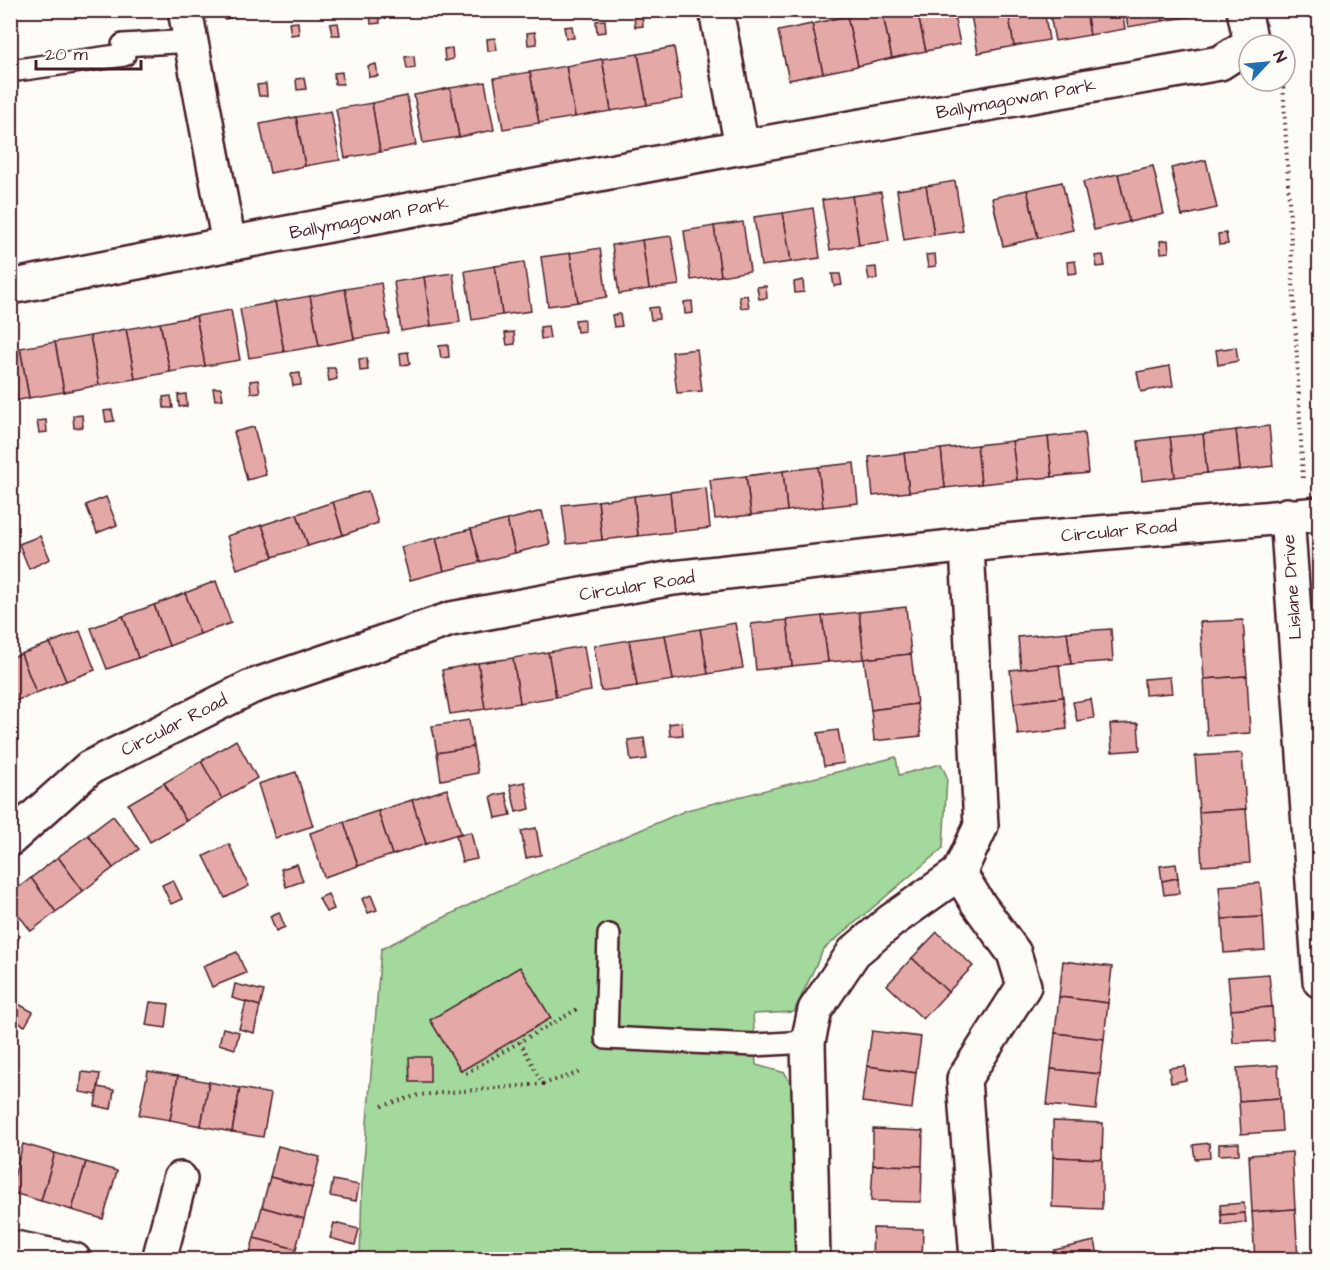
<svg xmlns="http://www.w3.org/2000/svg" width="1330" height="1270" font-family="'Architects Daughter',sans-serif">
  <rect width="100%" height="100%" fill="#fdfcf7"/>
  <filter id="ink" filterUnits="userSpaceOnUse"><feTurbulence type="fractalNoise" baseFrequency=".0167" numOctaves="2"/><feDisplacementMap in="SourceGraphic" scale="12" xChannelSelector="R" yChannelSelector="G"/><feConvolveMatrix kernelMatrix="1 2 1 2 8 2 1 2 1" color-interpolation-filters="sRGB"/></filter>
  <g filter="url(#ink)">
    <!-- green -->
    <polygon fill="#a3d99c" stroke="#767c64" stroke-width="1.5" points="896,757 899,775 941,764 947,777 943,848 823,950 794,1012 753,1014 756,1065 785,1073 795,1092 797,1259 360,1260 362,1185 381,949 491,894 687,810"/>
    <!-- building -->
    <g fill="#e4a9a6" stroke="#4a1f2b" stroke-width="1.5">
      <polygon points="223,10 259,10 260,12 224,19"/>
      <polygon points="402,10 411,10 411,16 403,17"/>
      <polygon points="873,10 882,10 892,58 858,66 847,16"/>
      <polygon points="882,10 917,10 926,51 892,58"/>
      <polygon points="917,10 953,10 960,44 926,51"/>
      <polygon points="970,10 1008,10 1014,46 978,53"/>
      <polygon points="1008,10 1044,10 1049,40 1014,46"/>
      <polygon points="1049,10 1086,10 1090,35 1055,41"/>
      <polygon points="1086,10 1122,10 1125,29 1090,35"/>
      <polygon points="1125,10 1162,10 1163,21 1128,27"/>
      <polygon points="1162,10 1198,10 1199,15 1163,21"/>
      <polygon points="378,11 380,23 371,24 370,12"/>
      <polygon points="642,14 643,26 635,27 634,15"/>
      <polygon points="847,16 858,66 823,73 812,24"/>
      <polygon points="605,20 606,32 597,33 596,21"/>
      <polygon points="298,22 299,34 291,35 289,23"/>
      <polygon points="338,23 340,35 332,35 330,24"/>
      <polygon points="812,24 823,73 789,80 778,31"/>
      <polygon points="572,26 574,38 566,38 564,27"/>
      <polygon points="535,32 537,44 528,45 527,33"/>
      <polygon points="495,38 497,50 488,51 487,39"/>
      <polygon points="674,47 683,99 647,105 638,54"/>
      <polygon points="452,48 453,59 445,61 444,49"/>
      <polygon points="638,54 647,105 611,111 602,59"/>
      <polygon points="414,56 415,68 407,69 405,57"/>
      <polygon points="602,59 611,111 575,117 566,66"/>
      <polygon points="376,64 378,76 369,77 368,66"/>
      <polygon points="566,66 575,117 539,123 530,72"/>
      <polygon points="342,72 343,84 335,84 334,73"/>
      <polygon points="530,72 539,123 503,129 494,78"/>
      <polygon points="304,78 306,89 297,90 296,79"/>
      <polygon points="485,82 494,130 459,137 450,88"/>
      <polygon points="266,84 267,96 259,96 257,85"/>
      <polygon points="450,88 459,137 423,143 414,95"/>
      <polygon points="407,96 416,145 380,152 372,103"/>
      <polygon points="372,103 380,152 345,158 336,109"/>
      <polygon points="331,111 340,160 305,166 296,117"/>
      <polygon points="296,117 305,166 270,173 260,124"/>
      <polygon points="1206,160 1217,208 1182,216 1171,168"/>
      <polygon points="1153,166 1164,214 1129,222 1118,174"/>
      <polygon points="1118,174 1129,222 1094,230 1083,182"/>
      <polygon points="955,181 963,231 934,235 926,186"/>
      <polygon points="1062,182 1073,230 1038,238 1027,190"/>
      <polygon points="926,186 934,235 904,240 897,190"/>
      <polygon points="1027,190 1038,238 1003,246 992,198"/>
      <polygon points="881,192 889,241 859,245 852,196"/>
      <polygon points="852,196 859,245 830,250 822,200"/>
      <polygon points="813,208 820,258 791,262 783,213"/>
      <polygon points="783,213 791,262 761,266 754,217"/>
      <polygon points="743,222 750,271 721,276 714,226"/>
      <polygon points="714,226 721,276 691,280 684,231"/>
      <polygon points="1226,233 1228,244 1219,245 1218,234"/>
      <polygon points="671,236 679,285 649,289 642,240"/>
      <polygon points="642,240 649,289 619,294 612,245"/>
      <polygon points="1168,240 1169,252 1161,253 1160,241"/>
      <polygon points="600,248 607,297 578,302 570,253"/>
      <polygon points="570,253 578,302 548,306 541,257"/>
      <polygon points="935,254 936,266 928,267 926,255"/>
      <polygon points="1103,255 1105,266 1097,267 1095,256"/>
      <polygon points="1075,261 1077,273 1068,274 1067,262"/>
      <polygon points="524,262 531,311 502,315 495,266"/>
      <polygon points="495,266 502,315 472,320 465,271"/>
      <polygon points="876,267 877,279 869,280 867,268"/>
      <polygon points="453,273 460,322 431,326 424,277"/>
      <polygon points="832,274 840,274 842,285 834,286"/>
      <polygon points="424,277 431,326 401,331 394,282"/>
      <polygon points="803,280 804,292 795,293 794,282"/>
      <polygon points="381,283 389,333 354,339 345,289"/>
      <polygon points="766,286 767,298 759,299 757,287"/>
      <polygon points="345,289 354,339 319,346 310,296"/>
      <polygon points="747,295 749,307 741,308 739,296"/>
      <polygon points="310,296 319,346 284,352 275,302"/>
      <polygon points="692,301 693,313 685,314 684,302"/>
      <polygon points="275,302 284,352 249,358 240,309"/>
      <polygon points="658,307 659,319 651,320 649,308"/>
      <polygon points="231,310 240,360 205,366 196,316"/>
      <polygon points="620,314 622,326 614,327 612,315"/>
      <polygon points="196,316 205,366 170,372 160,323"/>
      <polygon points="584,319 585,331 577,332 575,320"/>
      <polygon points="160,323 170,372 135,379 126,329"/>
      <polygon points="548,326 550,338 541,339 540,327"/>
      <polygon points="126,329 135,379 99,385 90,336"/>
      <polygon points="514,332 515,344 507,345 505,333"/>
      <polygon points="90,336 99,385 64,392 55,342"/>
      <polygon points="55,342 64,392 29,398 20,348"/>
      <polygon points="448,345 449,357 441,358 439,346"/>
      <polygon points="1236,347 1238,361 1218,365 1216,350"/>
      <polygon points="20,348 29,398 10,402 10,350"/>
      <polygon points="697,349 702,391 677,393 672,352"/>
      <polygon points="408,352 410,364 401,365 400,353"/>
      <polygon points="367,358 368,370 360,371 359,359"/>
      <polygon points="1170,366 1173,386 1141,392 1137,372"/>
      <polygon points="327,368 335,368 337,379 329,381"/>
      <polygon points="300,373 301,385 293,386 291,374"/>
      <polygon points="258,380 260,392 251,393 250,381"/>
      <polygon points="213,388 221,388 223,399 215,400"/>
      <polygon points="186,394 187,406 179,407 178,395"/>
      <polygon points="171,396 173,408 164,408 163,397"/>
      <polygon points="112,410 114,421 106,422 104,411"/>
      <polygon points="82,415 83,427 74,428 73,416"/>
      <polygon points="46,420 47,432 39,433 37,421"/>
      <polygon points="1269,426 1273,466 1240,470 1236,430"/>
      <polygon points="254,427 266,475 247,480 234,432"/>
      <polygon points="1236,430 1240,470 1207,473 1203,434"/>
      <polygon points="1084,433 1088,473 1052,477 1048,437"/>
      <polygon points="1203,434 1207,473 1175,477 1170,437"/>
      <polygon points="1048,437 1052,477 1017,480 1012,441"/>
      <polygon points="1170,437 1175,477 1142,481 1138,441"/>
      <polygon points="1012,441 1017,480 981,484 977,445"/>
      <polygon points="977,445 981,484 945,488 941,449"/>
      <polygon points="941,449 945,488 909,492 904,453"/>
      <polygon points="904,453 909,492 873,496 869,457"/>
      <polygon points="854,463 858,503 823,507 818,467"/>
      <polygon points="818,467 823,507 787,511 783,471"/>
      <polygon points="783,471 787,511 751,515 746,476"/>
      <polygon points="746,476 751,515 715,519 710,480"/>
      <polygon points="706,488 710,528 674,532 670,492"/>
      <polygon points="368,491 378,523 343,535 333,502"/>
      <polygon points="670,492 674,532 638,536 634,496"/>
      <polygon points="634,496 638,536 602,540 598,501"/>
      <polygon points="106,497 117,525 97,533 86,505"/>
      <polygon points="598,501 602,540 567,544 562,505"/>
      <polygon points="333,502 343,535 308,546 297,514"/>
      <polygon points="542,511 550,544 515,553 507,520"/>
      <polygon points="297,514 308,546 273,557 262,525"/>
      <polygon points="507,520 515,553 480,562 471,529"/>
      <polygon points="262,525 273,557 237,569 227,536"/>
      <polygon points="471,529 480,562 444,571 436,538"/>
      <polygon points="40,536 50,559 29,569 19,544"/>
      <polygon points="436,538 444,571 410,580 401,547"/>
      <polygon points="216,581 231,623 200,634 185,593"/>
      <polygon points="185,593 200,634 169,646 154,605"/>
      <polygon points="154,605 169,646 138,658 123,616"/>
      <polygon points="906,607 911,654 864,659 859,612"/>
      <polygon points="859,612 864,659 828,662 822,616"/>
      <polygon points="123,616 138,658 107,669 91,628"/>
      <polygon points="822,616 828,662 792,666 787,620"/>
      <polygon points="787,620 792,666 756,670 751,624"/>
      <polygon points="1243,620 1247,676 1204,679 1200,622"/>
      <polygon points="735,623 743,668 708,674 700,629"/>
      <polygon points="700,629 708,674 673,680 665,635"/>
      <polygon points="1111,629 1113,661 1071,664 1067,632"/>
      <polygon points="80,631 95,670 66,681 50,643"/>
      <polygon points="1067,632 1071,664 1021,669 1018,637"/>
      <polygon points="665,635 673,680 637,686 629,640"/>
      <polygon points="629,640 637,686 601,691 594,646"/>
      <polygon points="50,643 66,681 36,693 21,654"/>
      <polygon points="584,646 591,691 556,697 548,652"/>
      <polygon points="548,652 556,697 520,703 513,658"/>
      <polygon points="21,654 36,693 10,703 10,658"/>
      <polygon points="911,654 917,704 871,710 864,659"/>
      <polygon points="513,658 520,703 485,709 478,663"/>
      <polygon points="478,663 485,709 450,714 442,670"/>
      <polygon points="1059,665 1063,697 1014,703 1010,670"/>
      <polygon points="1247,676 1250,733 1207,736 1204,679"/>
      <polygon points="1170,677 1172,693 1145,695 1144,679"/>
      <polygon points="1063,697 1067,729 1018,735 1014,703"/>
      <polygon points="1091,699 1094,718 1077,721 1073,702"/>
      <polygon points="917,704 921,736 874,741 871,710"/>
      <polygon points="469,720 473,747 437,753 432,726"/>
      <polygon points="682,722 683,735 670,736 669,724"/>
      <polygon points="1138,723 1140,750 1112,752 1110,724"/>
      <polygon points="838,730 844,763 824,766 818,733"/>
      <polygon points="644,738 647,759 631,761 628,740"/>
      <polygon points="236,740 257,778 222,799 201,761"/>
      <polygon points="473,747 478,773 441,780 437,753"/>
      <polygon points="1242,753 1246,809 1199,812 1195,756"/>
      <polygon points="201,761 222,799 186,821 164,783"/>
      <polygon points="296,772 313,826 275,838 258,784"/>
      <polygon points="525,782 530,809 516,812 510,785"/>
      <polygon points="164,783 186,821 150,842 128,804"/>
      <polygon points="447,789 461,833 426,844 412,800"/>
      <polygon points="506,793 511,815 496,818 491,796"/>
      <polygon points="412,800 426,844 392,855 378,811"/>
      <polygon points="1246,809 1250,863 1202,866 1199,812"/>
      <polygon points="378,811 392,855 358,866 344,822"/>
      <polygon points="113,816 139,849 113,868 88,835"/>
      <polygon points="344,822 358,866 324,877 310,833"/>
      <polygon points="536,828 541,855 526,858 521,831"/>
      <polygon points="471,832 477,859 462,862 456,835"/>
      <polygon points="88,835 113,868 83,891 58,857"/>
      <polygon points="229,844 249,886 225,898 204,856"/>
      <polygon points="58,857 83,891 56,912 31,878"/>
      <polygon points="297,864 303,881 286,887 281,869"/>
      <polygon points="1176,864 1178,878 1162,881 1160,866"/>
      <polygon points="31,878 56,912 31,931 10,904 10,894"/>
      <polygon points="1178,878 1179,893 1164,895 1162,881"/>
      <polygon points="173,880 182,899 171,904 162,885"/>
      <polygon points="1260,883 1263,917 1222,919 1219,886"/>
      <polygon points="328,894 334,909 326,912 319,898"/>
      <polygon points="371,895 377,910 368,913 362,899"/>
      <polygon points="279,912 285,927 276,931 270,916"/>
      <polygon points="1263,917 1265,950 1224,953 1222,919"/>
      <polygon points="10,930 20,936 10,952"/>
      <polygon points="937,932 973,966 948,992 912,958"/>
      <polygon points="237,952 246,973 212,987 203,966"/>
      <polygon points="912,958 948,992 923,1019 887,985"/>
      <polygon points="1063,961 1112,967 1108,1003 1059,997"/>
      <polygon points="520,967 551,1018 461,1071 430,1020"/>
      <polygon points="1269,974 1272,1007 1231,1010 1228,977"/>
      <polygon points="235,984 264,991 260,1006 232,998"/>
      <polygon points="1059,997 1108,1003 1104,1039 1055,1033"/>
      <polygon points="13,1001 33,1012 25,1026 10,1018 10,1005"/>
      <polygon points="150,1002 169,1004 166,1028 146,1025"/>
      <polygon points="246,1002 260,1006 254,1033 239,1029"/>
      <polygon points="1272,1007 1274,1041 1233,1043 1231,1010"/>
      <polygon points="223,1028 239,1032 235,1049 219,1044"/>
      <polygon points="872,1031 921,1037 916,1073 867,1066"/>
      <polygon points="1055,1033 1104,1039 1100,1074 1051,1069"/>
      <polygon points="409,1057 430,1057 430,1082 410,1082"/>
      <polygon points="1278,1065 1280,1098 1239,1101 1237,1068"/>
      <polygon points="867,1066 916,1073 912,1109 862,1102"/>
      <polygon points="1185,1066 1186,1080 1171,1083 1169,1068"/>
      <polygon points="1051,1069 1100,1074 1096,1110 1047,1105"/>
      <polygon points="148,1071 178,1076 170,1120 139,1115"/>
      <polygon points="82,1072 100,1074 97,1095 80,1092"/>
      <polygon points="178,1076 209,1082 201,1126 170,1120"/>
      <polygon points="209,1082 240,1088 232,1132 201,1126"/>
      <polygon points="98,1087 114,1090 111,1109 95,1106"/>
      <polygon points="240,1088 271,1094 263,1137 232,1132"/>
      <polygon points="1280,1098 1282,1131 1241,1134 1239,1101"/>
      <polygon points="1053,1121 1103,1123 1102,1159 1053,1157"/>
      <polygon points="873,1129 923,1131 922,1166 873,1165"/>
      <polygon points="1209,1143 1210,1158 1195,1159 1193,1145"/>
      <polygon points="1239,1143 1239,1154 1219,1155 1219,1144"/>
      <polygon points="23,1144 55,1153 41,1201 10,1192"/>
      <polygon points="278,1146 320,1157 312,1188 270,1177"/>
      <polygon points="1292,1152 1295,1209 1252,1212 1249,1155"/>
      <polygon points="55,1153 86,1162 72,1210 41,1201"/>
      <polygon points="1053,1157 1102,1159 1102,1209 1052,1207"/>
      <polygon points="86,1162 117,1171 103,1219 72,1210"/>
      <polygon points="873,1165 922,1166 921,1202 871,1201"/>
      <polygon points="270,1177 312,1188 304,1219 262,1207"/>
      <polygon points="333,1180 359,1185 356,1201 330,1196"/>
      <polygon points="1244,1203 1245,1213 1221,1215 1220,1205"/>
      <polygon points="262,1207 304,1219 296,1249 254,1238"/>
      <polygon points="1295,1209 1298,1260 1255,1260 1252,1212"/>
      <polygon points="1245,1213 1246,1222 1222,1225 1221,1215"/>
      <polygon points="334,1223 359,1229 355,1245 330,1238"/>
      <polygon points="873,1228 923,1229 922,1260 872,1260"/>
      <polygon points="254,1238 296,1249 293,1260 248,1260"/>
      <polygon points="1095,1241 1099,1260 1056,1260 1054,1250"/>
    </g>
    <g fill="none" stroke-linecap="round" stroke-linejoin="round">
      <!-- service casing -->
      <g stroke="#4a1f2b" stroke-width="26">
        <g id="service">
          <polyline points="10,71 124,55 123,45 192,41"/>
          <polyline points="609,935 606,1038 755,1045 808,1042"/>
        </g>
      </g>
      <!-- minor casing -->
      <g stroke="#4a1f2b" stroke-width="38">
        <g id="minor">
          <polyline points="185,10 229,244 742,147 1220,63 1251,43 1244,10"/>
          <polyline points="716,10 742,147"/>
          <polyline points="10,287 229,244"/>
          <polyline points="1287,515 1320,981"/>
          <polyline points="959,873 977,902 1014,953 1024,986 964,1079 977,1260"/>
          <polyline points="10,1247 74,1260"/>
          <polyline points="159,1260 180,1179"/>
          <polyline points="813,1260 808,1042 815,1010 854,952 891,921 959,873 981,826 967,546"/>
        </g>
      </g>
      <!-- tertiary casing -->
      <g stroke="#4a1f2b" stroke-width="38">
        <polyline id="tertiary" points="10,839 89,768 251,687 451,619 673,578 1005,541 1320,514"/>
      </g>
      <!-- path -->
      <g stroke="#4a1f2b" stroke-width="4" stroke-dasharray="1.5 4.5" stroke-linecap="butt">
        <polyline points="1283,81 1303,480"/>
        <polyline points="466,1073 579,1008"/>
        <polyline points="543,1084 581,1072"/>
        <polyline points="382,1106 419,1095 543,1084 520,1042"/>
      </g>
      <!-- service -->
      <use href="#service" stroke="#fdfcf7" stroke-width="21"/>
      <!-- minor -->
      <use href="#minor" stroke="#fdfcf7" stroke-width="33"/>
      <!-- tertiary -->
      <use href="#tertiary" stroke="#fdfcf7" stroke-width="33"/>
    </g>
  </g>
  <g text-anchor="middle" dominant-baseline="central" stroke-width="4.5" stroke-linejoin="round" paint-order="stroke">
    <!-- street labels -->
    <g font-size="18" fill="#4a1f2b" stroke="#fdfcf7">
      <text transform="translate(1016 99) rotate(-10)">Ballymagowan Park</text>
      <text transform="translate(369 218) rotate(-11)">Ballymagowan Park</text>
      <text transform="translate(1119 531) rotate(-5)">Circular Road</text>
      <text transform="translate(637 586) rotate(-9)">Circular Road</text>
      <text transform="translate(1292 587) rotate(-94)">Lislane Drive</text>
      <text transform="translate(174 725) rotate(-27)">Circular Road</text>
    </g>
  </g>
  <!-- margin -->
  <rect width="1330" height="1270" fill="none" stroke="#fdfcf7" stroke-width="36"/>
  <rect x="18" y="18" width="1294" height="1234" fill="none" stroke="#4a1f2b" stroke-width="2" filter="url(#ink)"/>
  <!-- north arrow -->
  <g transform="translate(1267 63) rotate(64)"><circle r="28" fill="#fdfcf7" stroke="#b5a4a5" stroke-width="1.5"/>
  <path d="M0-4.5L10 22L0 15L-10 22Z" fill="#1f6fb2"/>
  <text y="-9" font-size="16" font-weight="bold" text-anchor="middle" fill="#4a1f2b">N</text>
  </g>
  <!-- scale -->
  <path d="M36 60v9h105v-9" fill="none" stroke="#4a1f2b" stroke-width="3"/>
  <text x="45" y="60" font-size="18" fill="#4a1f2b" stroke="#fdfcf7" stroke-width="4.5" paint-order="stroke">20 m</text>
</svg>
